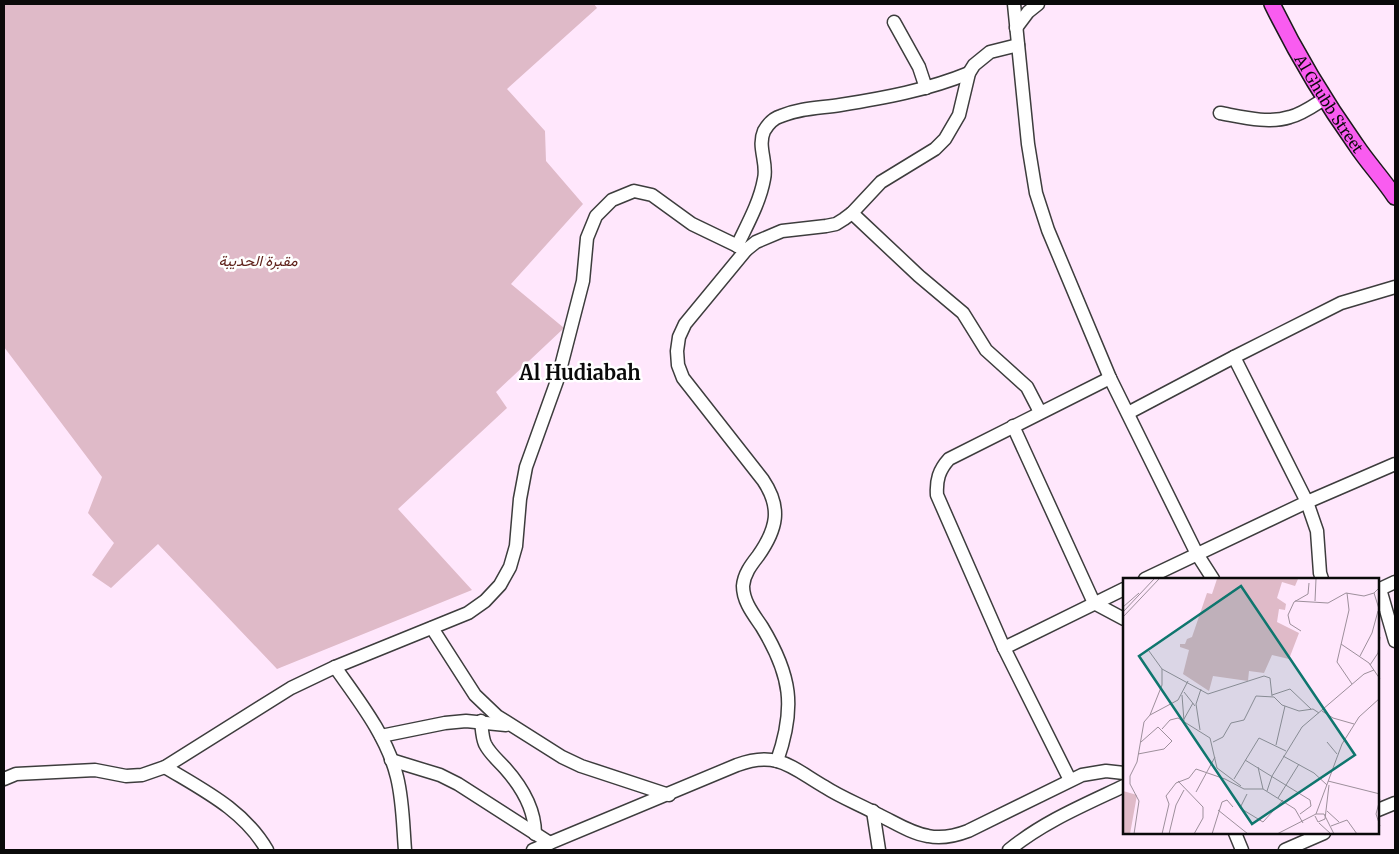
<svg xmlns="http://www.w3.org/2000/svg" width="1399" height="854" font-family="Merriweather,Vazirmatn,serif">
  <rect width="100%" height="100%" fill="#ffe7fc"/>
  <!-- cemetery -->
  <polygon fill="#dfbac8" points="4,4 594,4 597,8 507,89 545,131 546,161 583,204 511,284 564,328 496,392 507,408 398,509 472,590 277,669 158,544 111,588 92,575 114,543 88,513 102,477 4,347"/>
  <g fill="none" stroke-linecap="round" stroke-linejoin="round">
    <!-- minor casing -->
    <g stroke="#3d3d3d" stroke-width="15">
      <g id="minor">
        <polyline points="1014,4 1028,144 1036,193 1048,230 1110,378 1197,554 1213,579"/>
        <polyline points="894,22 919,67 926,88"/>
        <polyline points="1016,28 1028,12 1038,4"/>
        <path d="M1220 113C1242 117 1268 124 1290 117 1302 114 1313 106 1324 99"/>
        <polyline points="852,213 919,276 963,313 986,350 1027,387 1040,412"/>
        <path d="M737 246C747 225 760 202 764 179 768 163 757 147 764 131 768 124 774 118 781 116 800 108 820 108 840 105 884 98 928 90 969 73"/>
        <polyline points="1234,357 1307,502 1317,531 1320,573 1322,579"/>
        <polyline points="1128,413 1234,357 1341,303 1395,287"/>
        <polyline points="1013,426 1094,603 1124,619"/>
        <polyline points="1145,579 1307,502 1395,464"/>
        <polyline points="1380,589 1395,641"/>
        <polyline points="1378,590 1395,582"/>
        <polyline points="432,628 475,695 497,716 562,757 581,766 669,795"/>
        <polyline points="1004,648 1124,589"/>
        <path d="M335 667C359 701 387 736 397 777 403 801 403 826 405 850"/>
        <path d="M481 721C482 729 482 737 485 744 490 754 498 760 505 768 521 786 535 809 535 834"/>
        <polyline points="381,736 445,723 466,721 506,725"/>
        <polyline points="391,760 440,775 458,784 550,843"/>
        <path d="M777 761C796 707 791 675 762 627 754 615 743 602 743 586 744 574 751 565 758 556 777 529 782 508 763 480L683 378 678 365 677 351 679 337 685 324 746 250 756 242 782 231 826 226 836 224 844 219 852 213 881 182 935 149 945 139 959 115 969 73 974 65 990 52 1018 45"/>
        <path d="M165 767C203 790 244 810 267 850"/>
        <polyline points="4,779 16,774 95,770 126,776 142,775 165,767 291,688 335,667 468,613 485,601 500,585 510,567 516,546 520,499 526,467 558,378 583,281 587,238 596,216 612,200 634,191 652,195 692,224 746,250"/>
        <path d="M1070 780 1004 648 937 495C936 480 939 470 949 459L1110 378"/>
        <polyline points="1378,810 1395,803"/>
        <polyline points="873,811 879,850"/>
        <polyline points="1235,833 1242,850"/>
        <path d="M533 850 737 765C778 750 792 768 825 787 842 798 861 805 879 815 894 822 910 833 928 836 942 839 955 836 968 831L1082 775 1106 771 1124 773"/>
        <path d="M1009 850C1043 822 1084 805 1124 786"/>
        <polyline points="1285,850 1324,833"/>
      </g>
    </g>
    <!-- major casing -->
    <g stroke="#1b1b1b" stroke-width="18">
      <g id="major">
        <path id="s1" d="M1272 4C1296 53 1324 100 1356 145 1368 163 1383 179 1395 197"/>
      </g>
    </g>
    <!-- minor -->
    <use href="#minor" stroke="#fff" stroke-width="12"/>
    <!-- major -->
    <use href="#major" stroke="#f95cf0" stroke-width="15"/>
  </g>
  <g text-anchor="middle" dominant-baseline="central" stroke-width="5" stroke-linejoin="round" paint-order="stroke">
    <!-- street labels -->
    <g font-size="15" fill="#0a0a0a" stroke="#fff">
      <text stroke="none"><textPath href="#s1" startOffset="115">Al Ghubb Street</textPath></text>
    </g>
    <!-- park labels -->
    <g font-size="15" font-style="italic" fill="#60221b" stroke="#fff">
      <text x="258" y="260">مقبرة الحديبة</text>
    </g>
    <!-- district labels -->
    <g font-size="20" font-weight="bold" fill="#0a0a0a" stroke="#fff">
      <text x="580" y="372">Al Hudiabah</text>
    </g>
  </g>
  <!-- overview -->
  <g transform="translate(1123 578)">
    <rect width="256" height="256" fill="#ffe7fc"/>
    <path d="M94 1H175L172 8 159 4 154 20 163 26 162 32 156 31 154 44 176 55 166 81 149 77 141 95 126 93 125 103 90 98 86 113 60 96 66 72 57 69V66H62L64 61 69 59 84 15 89 16ZM0 213 14 217 7 256H0Z" fill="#dfbac8"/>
    <path fill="none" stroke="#9d8f9b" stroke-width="1" d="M257 9 251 15 257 34M224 15 226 32 214 84 229 106M172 23 205 25 223 15 241 18 251 15M192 23 193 1M0 29 16 15M0 34 31 1M0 39 36 1M178 53 167 46 165 37 171 24 185 16 186 5M218 66 246 85 257 101M26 73 39 91 85 116 141 98 147 100 149 118M237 78 249 55 255 33M247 87 255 75 257 59M61 114 72 128M59 117 61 143M149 117 167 111 188 131M199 133 210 140 231 146M27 137 39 107V91M61 141 70 125M39 151 47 142 55 140 87 160 94 190 118 208M77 152 73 126 78 111M90 164 100 159 108 145 121 142 133 118 151 119 159 127 176 133 190 131 196 135M204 164 214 176M153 167 162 128M15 176 41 171 49 163 35 149 18 164M160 178 191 195 204 207M122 182 187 222 188 228 177 236M135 189 140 211M111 201 136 160 163 173M55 203 80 229V240L71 256M205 203 257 216M144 213 149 198 179 149 241 96 251 92M73 214 92 179M124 216 117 230 140 244 160 222M155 220 176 186M257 221 253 236 257 248M95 232 125 256M204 233 216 244M193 236H201L211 256M192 238 195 244 202 241 206 207M196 245 208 256M208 248 224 242 234 256M11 256 16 223 7 206V198L14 184 21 144 27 137 55 122 65 103M39 256 46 226 43 218 53 205 66 200 73 191 102 201 121 211H140L172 231 180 245M46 256 53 227 61 212M89 256 99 224 104 222 110 229M154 256 193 236 219 166 236 139 257 120"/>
    <path fill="#0f766e" fill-opacity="0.15" stroke="#0f766e" stroke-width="2.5" d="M118 8 232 177 129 246 16 78Z"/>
    <rect width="256" height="256" fill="none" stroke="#0a0a0a" stroke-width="2.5"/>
  </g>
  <!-- border -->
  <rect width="1399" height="854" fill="none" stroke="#0a0a0a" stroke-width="10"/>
</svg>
